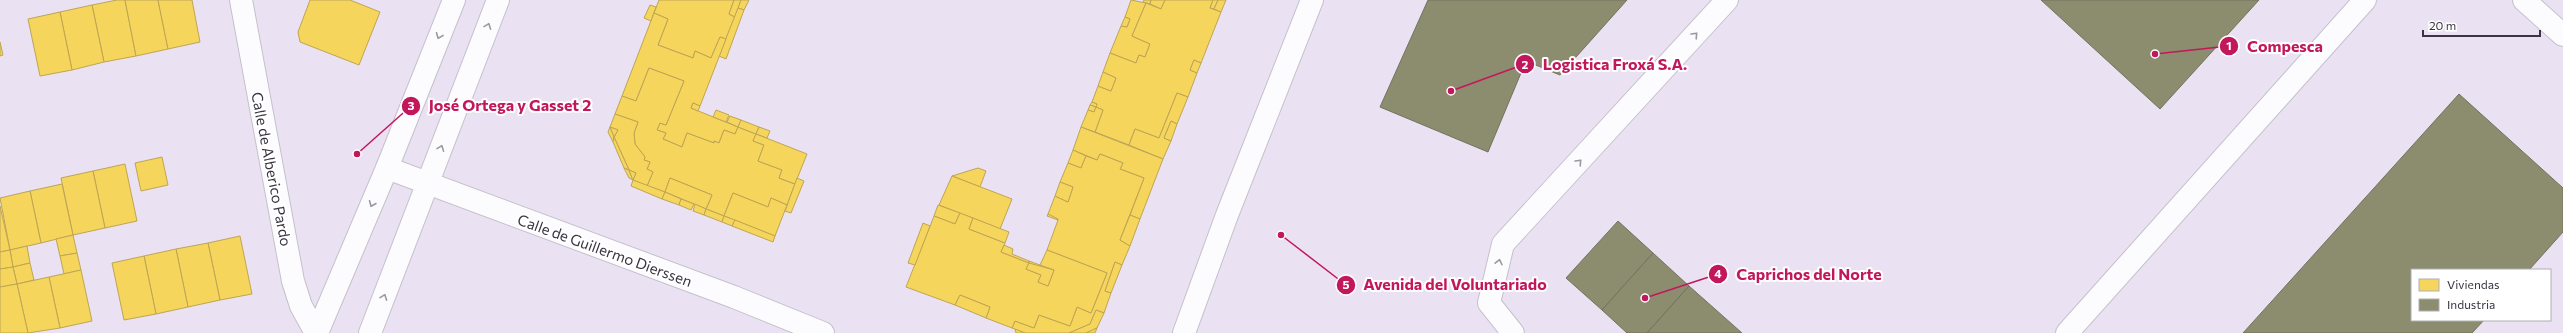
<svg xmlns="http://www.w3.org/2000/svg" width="2563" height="333" font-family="Commissioner,sans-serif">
  <rect width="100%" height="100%" fill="#eae2f2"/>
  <!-- homes -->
  <g fill="#f6d55c" stroke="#bea554">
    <polygon points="117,0 125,0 136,56 104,62 92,5"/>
    <polygon points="125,0 158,0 168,49 136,56"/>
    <polygon points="158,0 192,0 200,42 168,49"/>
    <polygon points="310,0 350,0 380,12 359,65 300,42 298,32"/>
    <polygon points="659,0 734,0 729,14 735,17 726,39 720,37 711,58 695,51 693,58 658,45 668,19 654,13"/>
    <polygon points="734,0 741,0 735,17 729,14"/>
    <polygon points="741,0 749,0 744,10 738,8"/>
    <polygon points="1131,0 1146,3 1132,36 1150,44 1145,57 1139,55 1136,63 1110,53 1121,26 1127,27 1130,19 1125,17"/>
    <polygon points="1144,0 1151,0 1150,4 1143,2"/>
    <polygon points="1151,0 1165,0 1161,9 1150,4"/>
    <polygon points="1165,0 1213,0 1210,8 1221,12 1201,63 1194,60 1190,70 1197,73 1188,97 1177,93 1159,138 1135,129 1129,145 1095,132 1103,110 1096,107 1097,104 1092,102 1098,86 1111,91 1116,78 1103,72 1110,53 1136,63 1139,55 1145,57 1150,44 1132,36 1146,3 1161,9"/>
    <polygon points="1213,0 1218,0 1214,9 1210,8"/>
    <polygon points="1218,0 1226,0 1221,12 1214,9"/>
    <polygon points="92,5 104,62 72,70 60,12"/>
    <polygon points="650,5 656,7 651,21 644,18"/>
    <polygon points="738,8 744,10 726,59 719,56"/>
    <polygon points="60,12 72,70 40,76 28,19"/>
    <polygon points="654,13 668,19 658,45 693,58 695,51 711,58 720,37 726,39 700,106 693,103 691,108 738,127 735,134 724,130 719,143 714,141 714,143 687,133 682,147 663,139 666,133 657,130 660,123 666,125 684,81 649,68 636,101 622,96"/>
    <polygon points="1125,17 1130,19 1127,27 1121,26"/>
    <polygon points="0,42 3,55 0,56"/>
    <polygon points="1194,60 1201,63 1197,73 1190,70"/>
    <polygon points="649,68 684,81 666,125 660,123 657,130 666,133 663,139 682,147 687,133 714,143 714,141 719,143 724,130 735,134 738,127 756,134 753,141 764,145 758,161 782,170 779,178 795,184 787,205 771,198 768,207 733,193 724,216 706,209 712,195 670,178 665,192 647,186 653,172 647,169 650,162 644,160 645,157 635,144 634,133 638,122 615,114 622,96 636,101"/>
    <polygon points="1103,72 1116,78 1111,91 1098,86"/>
    <polygon points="1177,93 1188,97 1177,124 1171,121 1164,138 1171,141 1163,159 1129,145 1135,129 1159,138"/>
    <polygon points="1092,102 1097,104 1096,107 1090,105"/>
    <polygon points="693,103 700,106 698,111 691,108"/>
    <polygon points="1090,105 1096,107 1094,112 1088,110"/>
    <polygon points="1096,107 1103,110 1095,132 1081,127 1088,110 1094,112"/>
    <polygon points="716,110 729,115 726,122 713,117"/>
    <polygon points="615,114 638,122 634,133 635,144 645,157 644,160 650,162 647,169 653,172 647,186 633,180 636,173 629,170 614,137 618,130 610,127"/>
    <polygon points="730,116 741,120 738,127 727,122"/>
    <polygon points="741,120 759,127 756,134 738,127"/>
    <polygon points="1171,121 1177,124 1171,141 1164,138"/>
    <polygon points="610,127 618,130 614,137"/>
    <polygon points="610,127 614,137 613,142 608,132"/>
    <polygon points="759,127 770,131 767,138 756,134"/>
    <polygon points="1081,127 1163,159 1140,219 1130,215 1144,178 1120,169 1123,163 1100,154 1097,160 1073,150"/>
    <polygon points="756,134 807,154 795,184 779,178 782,170 758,161 764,145 753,141"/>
    <polygon points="614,137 629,170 624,168 613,142"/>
    <polygon points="1073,150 1086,156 1081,168 1068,163"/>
    <polygon points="1100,154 1123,163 1120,169 1144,178 1120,240 1130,246 1122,265 1115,262 1105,291 1111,293 1104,313 1096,310 1090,324 1069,333 1025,333 1012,328 1015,321 1034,328 1039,315 1070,326 1077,307 1091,313 1107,273 1047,250 1058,220 1048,214 1055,196 1068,202 1073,187 1060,182 1068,163 1081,168 1086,156 1097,160"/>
    <polygon points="162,157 168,185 141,191 135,163"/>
    <polygon points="125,164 137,221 105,228 93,171"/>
    <polygon points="624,168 629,170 633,180 629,178"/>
    <polygon points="978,168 986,171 980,187 952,176"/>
    <polygon points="629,170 636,173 633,180 632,178"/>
    <polygon points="93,171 105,228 73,235 61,178"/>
    <polygon points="952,176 1012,199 1000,229 939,205"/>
    <polygon points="670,178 712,195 706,209 665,192"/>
    <polygon points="797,178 804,181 791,213 785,211"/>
    <polygon points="633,180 665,192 662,199 631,186"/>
    <polygon points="1060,182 1073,187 1068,202 1055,196"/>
    <polygon points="62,184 73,235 41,243 30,191"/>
    <polygon points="30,191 41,243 10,250 0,198"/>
    <polygon points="665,192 681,199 679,205 662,199"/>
    <polygon points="733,193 768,207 771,198 787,205 775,236 724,216"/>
    <polygon points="681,199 694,204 691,210 679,205"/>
    <polygon points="695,204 706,209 704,215 693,211"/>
    <polygon points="938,205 960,213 955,224 934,216"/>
    <polygon points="0,206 10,250 0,252"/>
    <polygon points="706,209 724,216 722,222 704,215"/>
    <polygon points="960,213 973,218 969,229 1005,243 1001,252 1029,263 1026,269 1041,275 1038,282 1048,286 1054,270 1040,265 1047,250 1107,273 1091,313 1077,307 1070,326 1039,315 1034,328 1015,321 1012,328 986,318 990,307 960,295 955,305 906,287 934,216 955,224"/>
    <polygon points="1048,214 1058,219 1058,220 1047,216"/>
    <polygon points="1130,215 1140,219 1130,246 1120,240"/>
    <polygon points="724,216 735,220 732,226 722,222"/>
    <polygon points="973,218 1009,232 1005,243 969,229"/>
    <polygon points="735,220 775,236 773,242 732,226"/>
    <polygon points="923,223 930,226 915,265 908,263"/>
    <polygon points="73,235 77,253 60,256 56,239"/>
    <polygon points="240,236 252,294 220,300 208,243"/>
    <polygon points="208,243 220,300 188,307 176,249"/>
    <polygon points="1004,245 1013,249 1012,254 1029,261 1029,263 1001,252"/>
    <polygon points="27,246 30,263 13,267 10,250"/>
    <polygon points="176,249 188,307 156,314 144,256"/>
    <polygon points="10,250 13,267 0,269 0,252"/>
    <polygon points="77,253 81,270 64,274 60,256"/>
    <polygon points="144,256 156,314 124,320 112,263"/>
    <polygon points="1029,261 1040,265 1040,267 1029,263"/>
    <polygon points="1115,262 1122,265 1111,293 1105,291"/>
    <polygon points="30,263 34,280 17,284 13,267"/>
    <polygon points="1029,263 1054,270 1048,286 1038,282 1041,275 1026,269"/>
    <polygon points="13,267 17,284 0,287 0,269"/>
    <polygon points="81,270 92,321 60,328 49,277"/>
    <polygon points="49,277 60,328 28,333 17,284"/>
    <polygon points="17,284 28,333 0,333 0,287"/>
    <polygon points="960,295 990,307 986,318 955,305"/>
    <polygon points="1096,310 1104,313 1097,328 1086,333 1069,333 1090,324"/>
    <polygon points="1097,328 1095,333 1086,333"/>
    <polygon points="1015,329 1025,333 1016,333"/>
  </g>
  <!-- industry -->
  <g fill="#8c8c6e" stroke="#737260">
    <polygon points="1428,0 1627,0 1560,75 1526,61 1488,152 1380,107"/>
    <polygon points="2041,0 2259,0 2160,109"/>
    <polygon points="2459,94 2563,188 2563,232 2529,270 2412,270 2412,320 2484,320 2472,333 2243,333"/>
    <polygon points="1618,221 1653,253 1602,310 1566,278"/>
    <polygon points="1653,253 1689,286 1647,333 1627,333 1602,310"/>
    <polygon points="1689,286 1742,333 1647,333"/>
  </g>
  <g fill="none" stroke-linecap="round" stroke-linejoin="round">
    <!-- street casing -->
    <g stroke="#c5c0cc" stroke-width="24">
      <g id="street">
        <polyline points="241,0 293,281 301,306 316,333"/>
        <polyline points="2524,0 2563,35"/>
        <polyline points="387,168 734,297 823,333"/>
        <polyline points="1184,333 1227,215 1312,0"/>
        <polyline points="1513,333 1489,303 1503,244 1727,0"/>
        <polyline points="2067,333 2365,0"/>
      </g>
    </g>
    <!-- secondary casing -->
    <g stroke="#c5c0cc" stroke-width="24">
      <g id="secondary">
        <polyline points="317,333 387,168 454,0"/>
        <polyline points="370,333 498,0"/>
      </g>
    </g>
    <!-- street -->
    <use href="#street" stroke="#fcfbfd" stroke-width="22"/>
    <!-- secondary -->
    <use href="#secondary" stroke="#fcfbfd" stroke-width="22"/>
  </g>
  <!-- one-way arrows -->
  <defs><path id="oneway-chevron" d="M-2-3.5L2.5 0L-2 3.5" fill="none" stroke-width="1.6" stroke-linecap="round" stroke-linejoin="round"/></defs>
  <g stroke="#9b989e">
    <use href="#oneway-chevron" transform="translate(488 26) rotate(-69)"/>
    <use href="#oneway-chevron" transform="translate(1695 35) rotate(-47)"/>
    <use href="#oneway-chevron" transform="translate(439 36) rotate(112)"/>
    <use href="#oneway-chevron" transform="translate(441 148) rotate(-69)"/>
    <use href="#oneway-chevron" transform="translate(1579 162) rotate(-47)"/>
    <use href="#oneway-chevron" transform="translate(372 204) rotate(113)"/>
    <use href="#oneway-chevron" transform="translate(1499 262) rotate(-77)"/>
    <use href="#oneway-chevron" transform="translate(384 297) rotate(-69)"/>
  </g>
  <g text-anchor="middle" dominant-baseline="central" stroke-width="4" stroke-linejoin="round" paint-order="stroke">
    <!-- street labels -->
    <g font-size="15" fill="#3a3540" stroke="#fff">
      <text transform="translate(272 169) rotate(79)">Calle de Alberico Pardo</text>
      <text transform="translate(605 250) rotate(20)">Calle de Guillermo Dierssen</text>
    </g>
  </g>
  <!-- callouts -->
  <path fill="none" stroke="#c2185b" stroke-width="1.5" d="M2155 54L2229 46M1451 91L1525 64M357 154L411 106M1645 298L1718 274M1281 235L1346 285"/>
  <g fill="#c2185b" stroke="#fff" stroke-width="1.5">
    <circle cx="2155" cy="54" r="4"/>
    <circle cx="1451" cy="91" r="4"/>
    <circle cx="357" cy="154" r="4"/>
    <circle cx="1645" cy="298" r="4"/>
    <circle cx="1281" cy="235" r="4"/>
    <circle cx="2229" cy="46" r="10"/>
    <circle cx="1525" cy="64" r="10"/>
    <circle cx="411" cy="106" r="10"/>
    <circle cx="1718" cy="274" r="10"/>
    <circle cx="1346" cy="285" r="10"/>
  </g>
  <g font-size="12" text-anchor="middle" font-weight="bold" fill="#fff">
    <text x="2229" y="50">1</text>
    <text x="1525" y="69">2</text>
    <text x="411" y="110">3</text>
    <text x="1718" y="278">4</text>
    <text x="1346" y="289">5</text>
  </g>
  <g font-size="16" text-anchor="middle" font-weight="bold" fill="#c2185b" stroke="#fff" stroke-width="4" stroke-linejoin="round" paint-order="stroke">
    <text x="2285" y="52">Compesca</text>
    <text x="1615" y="70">Logistica Froxá S.A.</text>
    <text x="510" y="111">José Ortega y Gasset 2</text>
    <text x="1809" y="280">Caprichos del Norte</text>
    <text x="1455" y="290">Avenida del Voluntariado</text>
  </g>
  <!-- legend -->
  <rect x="2411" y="269" width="140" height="52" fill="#ffffff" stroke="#b0aeb3"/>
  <rect x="2419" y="279" width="20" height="12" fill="#f6d55c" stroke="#b0aeb3"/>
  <text x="2447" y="289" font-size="12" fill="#3a3540">Viviendas</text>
  <rect x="2419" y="299" width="20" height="12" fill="#8c8c6e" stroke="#b0aeb3"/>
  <text x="2447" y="309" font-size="12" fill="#3a3540">Industria</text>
  <!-- scale -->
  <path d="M2423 30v6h117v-6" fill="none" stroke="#3a3540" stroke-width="2"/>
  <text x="2429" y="30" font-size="12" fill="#3a3540" stroke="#ffffff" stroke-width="3" paint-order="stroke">20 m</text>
</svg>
